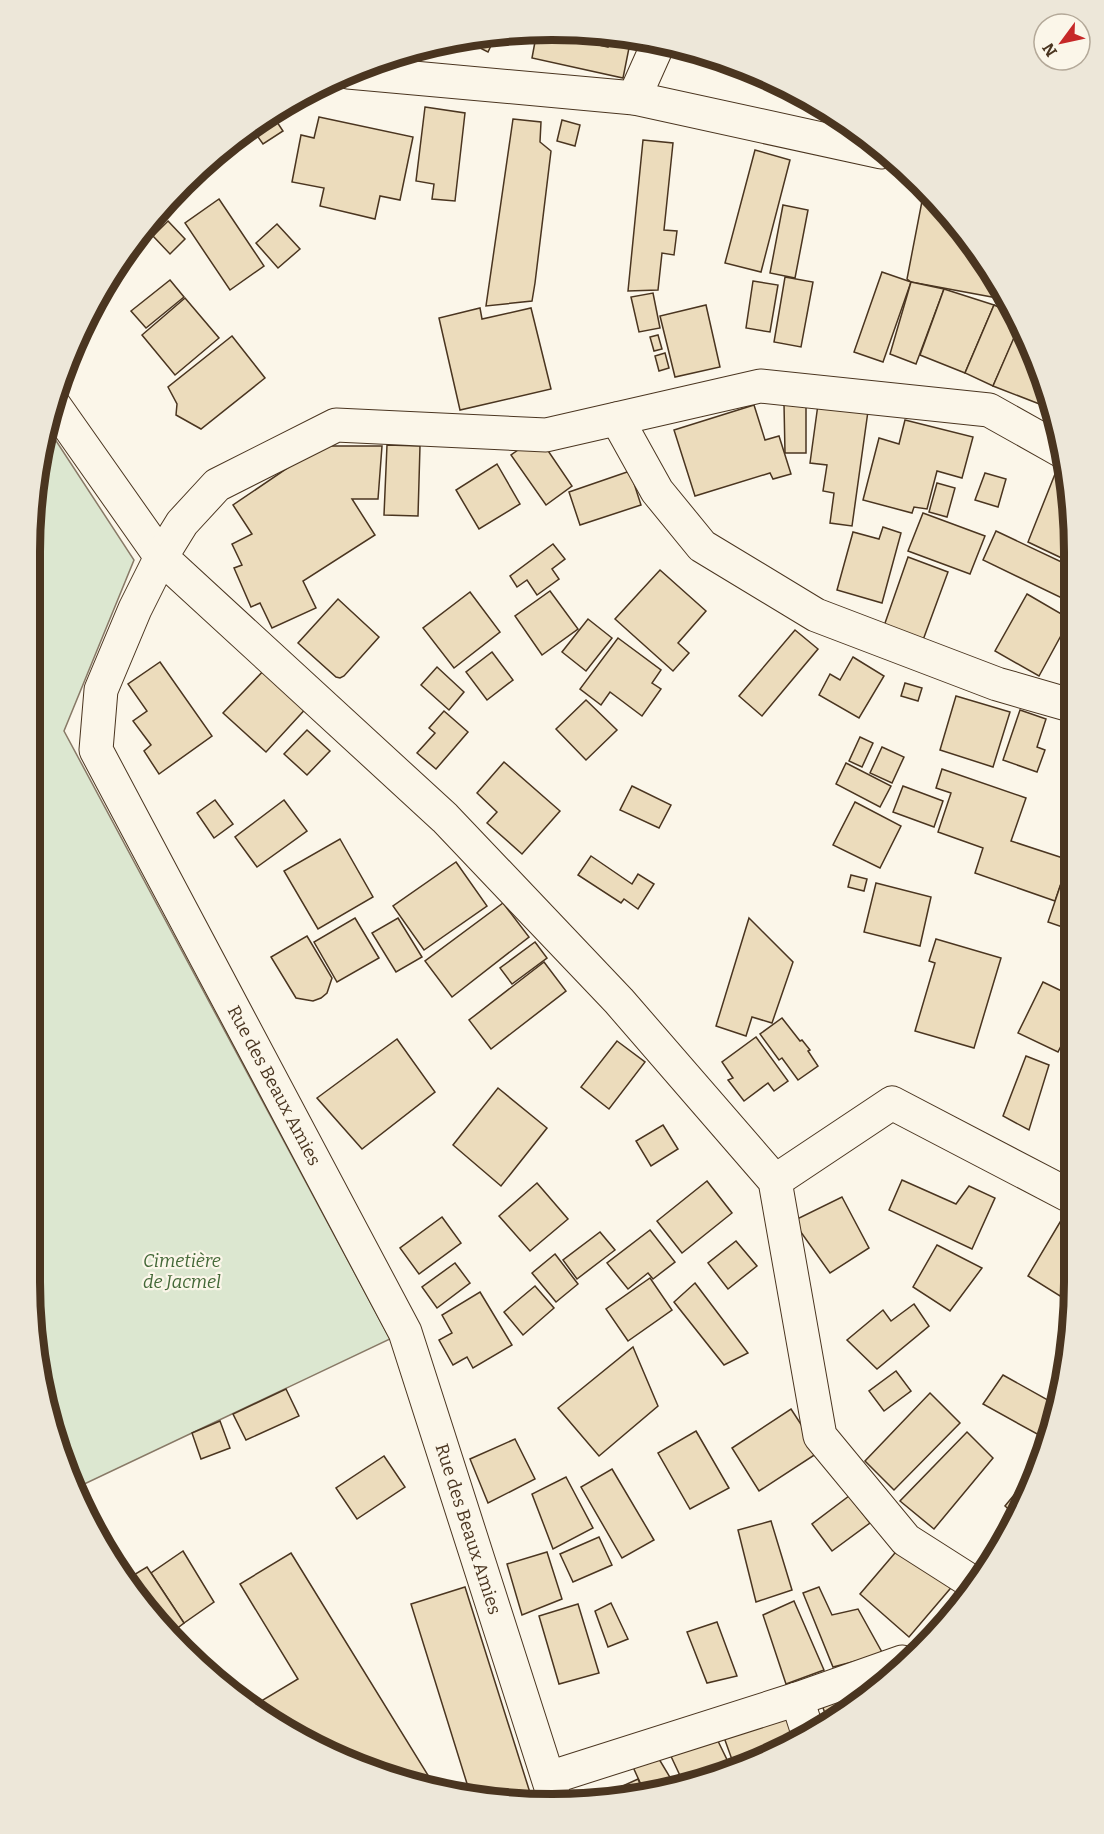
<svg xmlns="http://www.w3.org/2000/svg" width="1104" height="1834" font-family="Bitter,serif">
  <rect width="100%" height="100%" fill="#fbf6e9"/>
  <!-- green -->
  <polygon fill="#dce7d0" stroke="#887966" stroke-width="1.5" points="49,430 134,560 64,731 390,1339 78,1487 58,1449 30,1282 31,518"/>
  <!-- building -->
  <g fill="#ecdcbc" stroke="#4a3520" stroke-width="1.5">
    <polygon points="537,31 608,47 611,36 631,38 623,78 532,58"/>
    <polygon points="496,35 488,52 462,39"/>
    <polygon points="425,107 465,113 455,201 432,199 434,184 416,181"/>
    <polygon points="271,113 283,131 263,144 251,127"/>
    <polygon points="319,117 413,137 400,200 380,196 375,219 320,206 324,188 292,182 301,135 314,138"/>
    <polygon points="513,119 541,122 540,142 551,151 535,283 532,301 486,306"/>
    <polygon points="562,120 580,125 575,146 557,141"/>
    <polygon points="643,140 673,143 664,230 677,231 674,255 662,253 658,290 628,291"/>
    <polygon points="755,150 790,160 761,272 725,263"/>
    <polygon points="923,196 934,199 944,208 1004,291 1008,300 911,282 907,279"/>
    <polygon points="219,199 264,266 230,290 185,223"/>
    <polygon points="783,205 808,210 795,278 770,273"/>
    <polygon points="168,221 185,239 170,254 153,236"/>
    <polygon points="277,224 300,249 278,268 256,243"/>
    <polygon points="882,272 911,282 883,362 854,352"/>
    <polygon points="785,277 813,282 801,347 774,342"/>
    <polygon points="170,280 184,297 146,328 131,311"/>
    <polygon points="753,281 778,285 770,332 746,328"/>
    <polygon points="911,282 944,289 916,364 890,354"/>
    <polygon points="944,289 994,305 965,373 920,355"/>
    <polygon points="653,293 660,328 639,332 631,297"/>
    <polygon points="185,298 219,338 175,375 142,335"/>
    <polygon points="706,305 720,367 675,377 660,316"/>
    <polygon points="994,305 1015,314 1020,325 993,386 965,373"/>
    <polygon points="480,308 482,319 531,308 551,389 460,410 439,318"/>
    <polygon points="1019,326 1046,384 1048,391 1042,405 993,386"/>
    <polygon points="658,335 662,349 654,351 650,337"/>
    <polygon points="232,336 265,378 201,429 176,415 177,404 168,387"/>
    <polygon points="665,353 669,368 659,371 655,356"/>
    <polygon points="1048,392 1052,409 1042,405"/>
    <polygon points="819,397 869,404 852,526 830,523 834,493 823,491 827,465 810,463"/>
    <polygon points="784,404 806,404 806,453 785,453"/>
    <polygon points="754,405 765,440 779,436 791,474 773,479 770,473 695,496 674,430"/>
    <polygon points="905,420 973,437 962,478 937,471 927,509 914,507 912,513 863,500 879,438 899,444"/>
    <polygon points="538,436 572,486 546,505 511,455"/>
    <polygon points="387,445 420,446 418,516 384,515"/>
    <polygon points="320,446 382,446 378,499 352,499 375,535 303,581 316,608 272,628 260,603 251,607 234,568 242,565 232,544 252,534 233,505"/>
    <polygon points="497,464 520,504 479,529 456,490"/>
    <polygon points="1059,464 1066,467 1070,484 1070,562 1028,542"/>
    <polygon points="630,471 641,505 580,525 569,492"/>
    <polygon points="985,473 1006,479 998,507 975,500"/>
    <polygon points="937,483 955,488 947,517 929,512"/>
    <polygon points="923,513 985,536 970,574 908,551"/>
    <polygon points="883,527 901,533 882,603 837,590 853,532 879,539"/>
    <polygon points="996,531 1070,566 1070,591 1066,600 983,560"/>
    <polygon points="553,544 565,559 552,569 559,579 537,595 527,580 517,587 510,576"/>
    <polygon points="908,557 948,572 923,640 884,626"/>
    <polygon points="660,570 706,611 678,643 689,653 673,671 615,619"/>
    <polygon points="550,591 578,629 542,655 515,616"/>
    <polygon points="470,592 500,632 454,668 423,628"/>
    <polygon points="1027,594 1070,619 1039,676 995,651"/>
    <polygon points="338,599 379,637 344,676 340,678 336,677 298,643"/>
    <polygon points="588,619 612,638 586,671 562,652"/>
    <polygon points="795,630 818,649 762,716 739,696"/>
    <polygon points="618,638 661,670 652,683 661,689 642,716 610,692 601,705 580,689"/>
    <polygon points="492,652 513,680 487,700 466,672"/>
    <polygon points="853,657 884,676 859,718 819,695 830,674 840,680"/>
    <polygon points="160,662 212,736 159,774 144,751 151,745 133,721 147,711 128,684"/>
    <polygon points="269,665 310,704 266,752 223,713"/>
    <polygon points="437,667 464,692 449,710 421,685"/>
    <polygon points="905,683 922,688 918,701 901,696"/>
    <polygon points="956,696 1010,712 993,767 940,750"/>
    <polygon points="586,700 617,730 586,760 556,729"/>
    <polygon points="1020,710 1046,719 1037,747 1045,750 1037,772 1003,760"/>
    <polygon points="444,711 468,732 436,769 417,753 435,733 429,728"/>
    <polygon points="307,730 330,751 307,775 284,754"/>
    <polygon points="860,737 873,743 862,767 849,761"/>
    <polygon points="882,747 904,757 892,783 870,773"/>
    <polygon points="1071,756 1071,794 1063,793"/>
    <polygon points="504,762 560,811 522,854 487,823 497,812 477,793"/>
    <polygon points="846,763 891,786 880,807 836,784"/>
    <polygon points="942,769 1026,798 1011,841 1069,860 1055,901 975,873 983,848 938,832 951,793 936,788"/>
    <polygon points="632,786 671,805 659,828 620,810"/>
    <polygon points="903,786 943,801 934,827 893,812"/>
    <polygon points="215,800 233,824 214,838 197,813"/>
    <polygon points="284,800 307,831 257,867 235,837"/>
    <polygon points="855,802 901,826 880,868 833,845"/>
    <polygon points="340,839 373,897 318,929 284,871"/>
    <polygon points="591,856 632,884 638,874 654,884 638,909 624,899 621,903 578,875"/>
    <polygon points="1069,860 1071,861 1071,930 1048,922"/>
    <polygon points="456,862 487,906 424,950 393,906"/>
    <polygon points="851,875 867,879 864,891 848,887"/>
    <polygon points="876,883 931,897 920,946 864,932"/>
    <polygon points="503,903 529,937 452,997 425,961"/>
    <polygon points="355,918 379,958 337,982 314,942"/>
    <polygon points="398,918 422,957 396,972 372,933"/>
    <polygon points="749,918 793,962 772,1023 752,1017 746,1036 716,1026"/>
    <polygon points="307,936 332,978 327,993 321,998 313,1001 296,998 271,957"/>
    <polygon points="936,939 1001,958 974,1048 915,1031 935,963 929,961"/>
    <polygon points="535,942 547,958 512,984 500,968"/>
    <polygon points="544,962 566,991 491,1049 469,1020"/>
    <polygon points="1043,982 1072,996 1072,1024 1058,1052 1018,1033"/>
    <polygon points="782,1018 800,1041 802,1040 810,1050 808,1051 818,1066 798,1080 782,1058 779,1060 760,1034"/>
    <polygon points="756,1037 788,1081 774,1091 768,1083 744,1101 728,1080 733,1078 722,1062"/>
    <polygon points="397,1039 435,1092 362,1149 317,1098"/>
    <polygon points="617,1041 645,1062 609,1109 581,1087"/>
    <polygon points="1026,1056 1049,1065 1029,1130 1003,1116"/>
    <polygon points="498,1088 547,1128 501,1186 453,1145"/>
    <polygon points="663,1125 678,1149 651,1166 636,1141"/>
    <polygon points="902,1180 956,1204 969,1186 995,1198 972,1249 889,1210"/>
    <polygon points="707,1181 732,1213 682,1253 657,1221"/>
    <polygon points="537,1183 568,1219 530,1251 499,1216"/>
    <polygon points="842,1197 869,1248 830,1273 793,1221"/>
    <polygon points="1072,1202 1073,1275 1060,1296 1028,1276"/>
    <polygon points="442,1217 461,1243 419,1274 400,1248"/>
    <polygon points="650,1230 675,1262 653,1279 648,1273 628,1289 607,1263"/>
    <polygon points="600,1232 615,1250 577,1279 563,1260"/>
    <polygon points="736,1241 757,1266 728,1289 708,1263"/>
    <polygon points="937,1245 982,1268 950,1311 913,1287"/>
    <polygon points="555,1254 578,1284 556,1302 532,1273"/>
    <polygon points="455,1263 470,1283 437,1308 422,1287"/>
    <polygon points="650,1278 672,1310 628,1341 606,1309"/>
    <polygon points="695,1283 748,1353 724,1365 674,1302"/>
    <polygon points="535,1286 554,1308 523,1335 504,1312"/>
    <polygon points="480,1292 512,1345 473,1368 467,1357 453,1365 439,1340 452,1333 442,1315"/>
    <polygon points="914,1304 929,1326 877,1369 847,1340 883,1310 891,1321"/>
    <polygon points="633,1347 658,1406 599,1456 558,1408"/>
    <polygon points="896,1371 911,1391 884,1411 869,1391"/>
    <polygon points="1003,1375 1055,1404 1039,1435 983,1404"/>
    <polygon points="286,1389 299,1416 246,1440 233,1414"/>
    <polygon points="930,1393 960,1423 894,1490 865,1461"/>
    <polygon points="791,1409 819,1452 759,1491 732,1448"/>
    <polygon points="220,1421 230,1448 201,1459 192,1433"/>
    <polygon points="696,1431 729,1488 690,1509 658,1453"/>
    <polygon points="967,1432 993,1458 934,1529 900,1501"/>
    <polygon points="515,1439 535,1479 488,1503 470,1459"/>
    <polygon points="384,1456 405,1487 357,1519 336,1488"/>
    <polygon points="612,1469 654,1540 622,1558 581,1487"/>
    <polygon points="566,1477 593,1528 553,1549 532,1494"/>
    <polygon points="1019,1489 1025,1492 1014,1514 1005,1506"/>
    <polygon points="849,1496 870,1523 832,1551 812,1524"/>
    <polygon points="771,1521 792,1590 756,1602 738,1530"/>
    <polygon points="599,1537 612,1565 573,1582 560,1554"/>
    <polygon points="906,1540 955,1583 909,1637 860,1594"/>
    <polygon points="183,1551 214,1602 184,1623 151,1573"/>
    <polygon points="547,1552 562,1599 522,1615 507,1564"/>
    <polygon points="291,1553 434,1785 385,1776 342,1754 338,1747 335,1750 253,1706 298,1679 240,1584"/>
    <polygon points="147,1567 184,1623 171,1633 138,1599 127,1579"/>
    <polygon points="465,1587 532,1799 528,1800 469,1790 411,1604"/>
    <polygon points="819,1587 832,1615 858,1609 883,1654 833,1667 803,1593"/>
    <polygon points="794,1601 824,1670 786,1684 763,1615"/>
    <polygon points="611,1603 628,1639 608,1647 595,1611"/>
    <polygon points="578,1604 599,1673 559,1684 539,1616"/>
    <polygon points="717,1622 737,1676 707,1683 687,1632"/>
    <polygon points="878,1687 869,1696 827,1719 822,1705"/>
    <polygon points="782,1708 801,1733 735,1768 721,1729"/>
    <polygon points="716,1737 732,1770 719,1776 683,1782 669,1752"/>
    <polygon points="653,1749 674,1784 643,1789 628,1756"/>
    <polygon points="638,1779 642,1789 603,1795"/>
  </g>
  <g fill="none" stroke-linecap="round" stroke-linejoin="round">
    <!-- minor casing -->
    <g stroke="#4a3520" stroke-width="35">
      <g id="minor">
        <polyline points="348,72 634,98 881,152"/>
        <polyline points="634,98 659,42"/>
        <path id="s1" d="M54 405 161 557 135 609 101 690 96 750 405 1332 556 1803"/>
        <polyline points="617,419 657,491 702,546 816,615 997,684 1070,705"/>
        <polyline points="775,1181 892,1103 1072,1197"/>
        <polyline points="975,1584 906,1540 820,1436 775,1181 619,1001 445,818 161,557 182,523 217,485 336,425 546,435 760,386 989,410 1062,451"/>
        <polyline points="797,1699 807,1730"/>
        <polyline points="549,1778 797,1699 902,1662"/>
      </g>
    </g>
    <!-- minor -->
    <use href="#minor" stroke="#fbf6e9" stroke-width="33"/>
  </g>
  <g text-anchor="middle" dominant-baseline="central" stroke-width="4.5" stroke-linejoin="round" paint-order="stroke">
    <!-- street labels -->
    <g font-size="18" fill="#4a3520" stroke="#fbf6e9">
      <text stroke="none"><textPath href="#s1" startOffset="772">Rue des Beaux Amies</textPath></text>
      <text stroke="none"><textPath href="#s1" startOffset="1258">Rue des Beaux Amies</textPath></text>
    </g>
    <!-- park labels -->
    <g font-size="18" font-style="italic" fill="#436837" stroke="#fbf6e9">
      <text x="182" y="1261">Cimetière<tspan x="182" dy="21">de Jacmel</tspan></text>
    </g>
  </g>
  <!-- crop -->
  <path d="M0 0H1104V1834H0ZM552 40H552A512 512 0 0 1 1064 552V1282A512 512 0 0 1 552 1794H552A512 512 0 0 1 40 1282V552A512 512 0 0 1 552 40Z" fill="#ede7d9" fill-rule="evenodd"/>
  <path fill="none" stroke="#4a3520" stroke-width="8" d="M552 40H552A512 512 0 0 1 1064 552V1282A512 512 0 0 1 552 1794H552A512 512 0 0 1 40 1282V552A512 512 0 0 1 552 40Z"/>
  <!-- north arrow -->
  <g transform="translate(1062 42) rotate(237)"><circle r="28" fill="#fbf6e9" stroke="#b4a999" stroke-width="1.5"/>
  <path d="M0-4.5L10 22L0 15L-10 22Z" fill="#c62828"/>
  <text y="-9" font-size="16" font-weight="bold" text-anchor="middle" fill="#4a3520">N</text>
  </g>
</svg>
